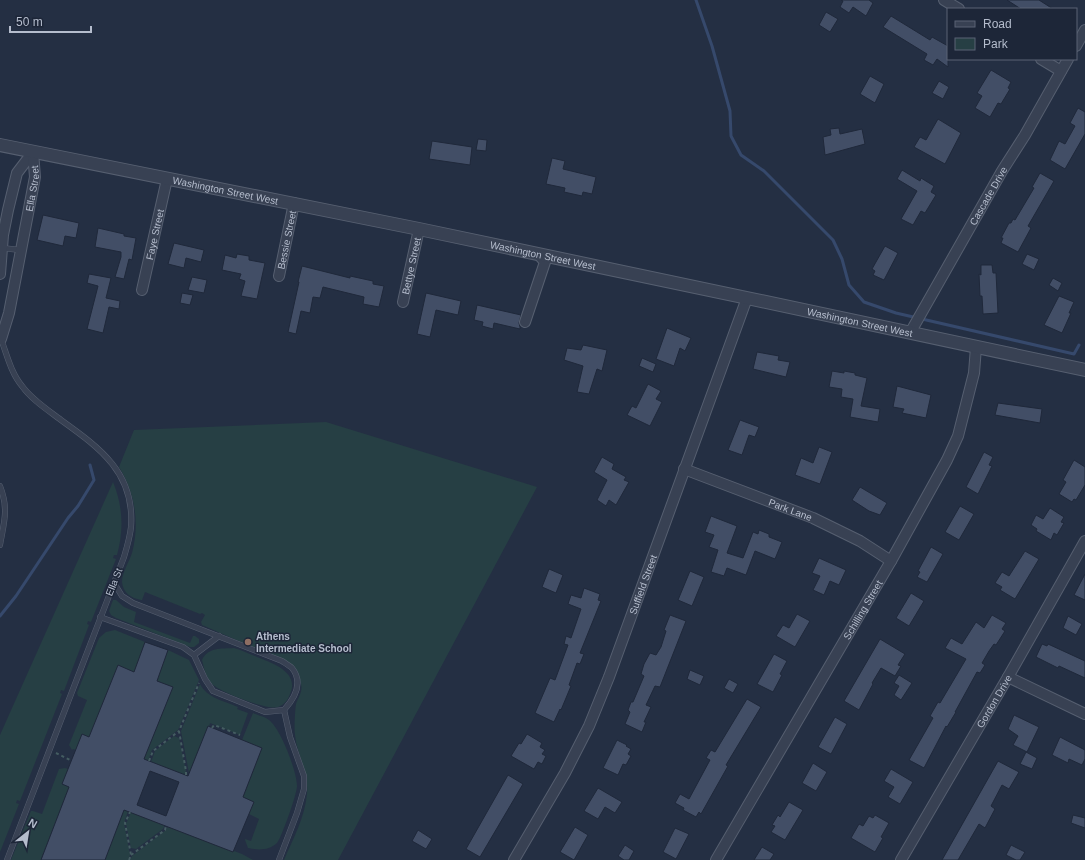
<svg xmlns="http://www.w3.org/2000/svg" width="1085" height="860" font-family="Arial,sans-serif">
  <rect width="100%" height="100%" fill="#242f43"/>
  <!-- green -->
  <g fill="#263f44">
    <path d="M326 422 537 487 338 860H284C293 839 305 817 307 794 309 773 297 755 295 735 294 728 295 711 296 704 298 697 303 692 301 684 299 674 295 668 287 662L202 625 201 622 205 615 202 613 200 614 145 592 142 600H141C131 598 123 593 122 582 122 573 129 562 132 553 140 523 135 493 119 467L134 430Z"/>
    <path d="M113 482C123 506 124 530 117 555H114L113 558 116 559 91 622 88 621 87 624 89 625 64 691 61 690 60 693 62 694 20 801 17 800 16 803 19 804 0 852V735Z"/>
    <polygon points="113,600 116,600 124,607 136,612 134,622 190,643 193,636 195,636 199,639 199,643 194,647 190,647 116,618 111,615 109,611"/>
    <polygon points="115,630 145,642 134,672 118,666 89,737 82,734 76,750 73,749 72,750 69,745 87,700 78,696 77,693 99,638 106,632"/>
    <path d="M234 648C242 650 249 654 257 657 272 663 300 672 290 694 288 700 284 705 278 707 269 711 217 691 211 683 206 677 204 668 202 660 208 647 221 649 234 648Z"/>
    <polygon points="168,650 189,660 199,680 178,730 152,750 148,761 144,759 173,687 157,681"/>
    <path d="M200 684C207 698 224 701 238 707L237 709 248 713 240 735 210 723 209 727H208L189 773 181 731Z"/>
    <path d="M253 713C259 716 264 716 269 720 281 729 297 772 297 786 297 794 281 839 277 843 268 851 258 850 248 848L245 840V839L251 841 259 819 249 814 253 802 243 797 262 748 242 740Z"/>
    <polygon points="174,736 179,738 186,771 184,775 151,762 155,751"/>
    <polygon points="65,768 68,769 62,784 69,787 41,859 43,860 11,860 31,811 33,811 42,814 59,769"/>
    <polygon points="124,809 128,811 124,823 130,855 128,860 105,860"/>
    <polygon points="131,812 165,825 163,829 136,849 131,848 126,824"/>
    <polygon points="168,826 242,854 253,860 130,860 132,856 166,830"/>
  </g>
  <g fill="none" stroke-linecap="round" stroke-linejoin="round">
    <!-- stream -->
    <g stroke="#36496c" stroke-width="3">
      <polyline points="696,0 712,46 730,111 731,136 741,155 764,171 833,240 842,259 849,285 864,302 896,313 1074,354 1079,345"/>
      <polyline points="0,616 16,596 68,518 78,506 94,480 90,465"/>
    </g>
  </g>
  <!-- building -->
  <g fill="#424e66" stroke="#1f283a" fill-rule="evenodd">
    <polygon points="841,0 869,0 873,3 866,16 853,7 849,13 840,7 843,1"/>
    <polygon points="1007,0 1039,0 1053,9 1021,9"/>
    <polygon points="826,12 838,19 830,32 819,25"/>
    <polygon points="891,16 930,40 932,37 948,46 948,67 937,59 933,65 924,60 927,54 883,27"/>
    <polygon points="991,70 1011,82 1008,88 1010,89 1001,104 998,103 990,117 975,108 982,96 977,93"/>
    <polygon points="870,76 884,84 875,103 860,94"/>
    <polygon points="939,81 949,87 943,99 932,93"/>
    <polygon points="1078,108 1085,112 1085,134 1065,169 1050,160 1059,141 1065,144 1075,126 1070,123"/>
    <polygon points="938,119 961,133 945,164 914,147 920,137 926,140"/>
    <polygon points="839,128 840,134 862,129 865,144 825,155 823,137 831,135 830,129"/>
    <polygon points="478,139 487,140 486,151 476,150"/>
    <polygon points="432,141 472,147 470,165 429,159"/>
    <polygon points="552,158 565,161 563,169 596,177 592,194 583,192 582,196 564,192 565,188 546,184"/>
    <polygon points="902,170 920,181 921,178 934,186 931,192 936,195 925,213 921,211 913,225 901,219 917,191 897,179"/>
    <polygon points="1040,173 1054,181 1028,226 1031,228 1018,252 1001,243 1003,238 1001,238 1009,223 1011,223 1013,219 1015,220 1034,188 1032,187"/>
    <polygon points="43,215 79,223 76,238 65,236 63,246 37,240"/>
    <polygon points="98,228 124,234 124,236 136,238 132,260 129,259 124,279 115,277 121,257 121,252 95,247"/>
    <polygon points="174,243 204,250 201,262 186,258 184,268 168,264"/>
    <polygon points="885,246 898,253 884,280 873,275 875,271 872,269"/>
    <polygon points="237,254 249,256 249,260 265,263 257,299 241,296 245,281 239,279 241,274 222,270 225,255 236,258"/>
    <polygon points="1027,254 1039,259 1034,270 1022,264"/>
    <polygon points="981,265 992,265 993,273 996,273 998,313 983,314 982,296 980,296 979,274 981,275"/>
    <polygon points="302,266 350,278 350,276 373,281 373,284 384,286 379,307 363,304 364,297 323,287 320,298 313,297 310,313 301,311 296,334 288,332 299,282 298,282"/>
    <polygon points="89,274 111,278 106,298 120,301 119,309 109,307 103,333 87,329 98,286 87,283"/>
    <polygon points="192,277 207,280 204,293 188,290"/>
    <polygon points="1053,278 1062,283 1058,291 1049,285"/>
    <polygon points="182,293 193,295 190,305 180,303"/>
    <polygon points="426,293 461,301 458,315 436,310 430,337 417,334"/>
    <polygon points="1059,296 1074,302 1069,313 1071,313 1062,333 1044,325"/>
    <polygon points="477,305 521,315 519,323 520,327 520,329 494,323 493,329 482,326 483,322 474,320"/>
    <polygon points="667,328 691,338 685,351 680,348 674,366 656,359"/>
    <polygon points="583,345 607,350 602,371 597,369 589,394 577,392 583,366 564,360 567,348 581,350"/>
    <polygon points="757,352 779,356 778,360 790,362 786,377 753,369"/>
    <polygon points="642,358 656,364 653,372 639,366"/>
    <polygon points="832,371 844,373 844,371 855,373 855,375 867,378 861,406 880,409 878,422 850,417 853,399 841,397 842,389 829,387"/>
    <polygon points="648,384 661,391 656,399 662,402 650,426 627,415 632,406 636,408"/>
    <polygon points="897,386 931,395 926,418 902,413 904,409 893,407"/>
    <polygon points="998,403 1042,409 1040,423 995,415"/>
    <polygon points="740,420 759,427 755,437 749,435 742,455 728,450"/>
    <polygon points="819,447 832,452 820,484 795,475 801,458 813,463"/>
    <polygon points="984,452 993,457 989,465 992,466 978,494 966,487"/>
    <polygon points="602,457 614,464 612,469 626,477 624,480 629,482 616,505 609,500 606,506 597,500 607,480 594,472"/>
    <polygon points="1074,460 1085,467 1085,485 1076,500 1074,499 1072,502 1059,494 1066,482 1063,480"/>
    <polygon points="860,487 887,503 880,515 869,511 852,500"/>
    <polygon points="960,506 974,514 959,540 945,532"/>
    <polygon points="1050,508 1064,517 1061,522 1064,523 1057,535 1054,533 1051,540 1036,531 1037,529 1031,525 1036,515 1043,519"/>
    <polygon points="711,516 737,526 727,553 743,558 753,532 758,534 759,530 769,534 769,537 782,542 775,559 755,551 746,575 727,568 724,576 711,572 718,550 709,547 714,535 705,532"/>
    <polygon points="931,547 943,554 927,582 917,577 920,572 918,571"/>
    <polygon points="1025,551 1039,559 1015,599 1000,590 1002,587 995,583 1002,572 1009,576"/>
    <polygon points="819,558 846,570 839,585 830,581 824,595 813,590 820,576 812,573"/>
    <polygon points="549,569 563,575 556,593 542,587"/>
    <polygon points="690,571 704,577 692,606 678,600"/>
    <polygon points="1085,574 1085,600 1074,595"/>
    <polygon points="584,588 600,594 598,600 601,601 580,653 584,654 580,664 577,663 569,685 571,686 561,710 560,709 554,722 535,713 550,678 555,680 568,645 564,644 566,636 571,638 581,609 568,604 571,595 581,598"/>
    <polygon points="911,593 924,601 909,626 896,618"/>
    <polygon points="797,614 810,621 795,647 776,636 783,625 789,628"/>
    <polygon points="670,615 686,621 660,687 655,686 646,705 651,707 644,722 646,722 642,732 625,724 630,712 628,710 631,702 633,702 644,676 641,674 644,664 650,653 656,655 661,647 666,631 664,630"/>
    <polygon points="992,615 1006,623 1002,629 1005,631 996,645 994,644 989,651 982,663 985,665 980,673 977,672 955,712 956,712 947,727 946,726 924,768 909,760 933,718 930,716 938,702 940,703 966,659 945,648 951,638 962,644 976,622 984,628"/>
    <polygon points="1068,616 1082,624 1076,635 1063,628"/>
    <polygon points="880,639 905,654 898,665 901,666 895,676 881,668 872,683 873,684 859,710 844,701"/>
    <path d="M145 642 168 650 157 681 173 687 144 759 188 776 208 726 262 748 243 797 254 802 233 852 124 810 105 860H41L69 787 62 784 82 734 89 737 118 665 134 672ZM150 771 179 782 166 816 137 805Z"/>
    <polygon points="1042,644 1047,646 1048,644 1085,661 1085,678 1059,666 1058,668 1036,657"/>
    <polygon points="774,654 787,661 780,674 782,675 773,692 757,684"/>
    <polygon points="690,670 704,676 700,685 687,679"/>
    <polygon points="899,675 912,683 901,700 894,695 899,686 894,683"/>
    <polygon points="729,679 738,684 733,693 724,688"/>
    <polygon points="747,699 761,707 726,765 728,766 701,814 699,812 696,817 683,810 684,808 675,803 680,794 689,799 710,760 706,758 711,750 715,752"/>
    <polygon points="1014,715 1039,727 1027,752 1013,745 1018,736 1008,729"/>
    <polygon points="835,717 847,724 831,754 818,747"/>
    <polygon points="527,734 542,743 540,747 545,750 542,754 546,756 542,764 538,762 534,769 511,756 519,743 521,744"/>
    <polygon points="1060,737 1085,750 1085,759 1082,765 1069,759 1068,763 1052,755"/>
    <polygon points="617,740 627,745 626,746 631,749 628,754 631,756 626,765 623,764 618,775 603,768"/>
    <polygon points="1026,752 1037,758 1032,769 1020,764"/>
    <polygon points="998,761 1019,772 1009,789 1002,785 991,806 995,809 985,828 979,824 958,860 942,860"/>
    <polygon points="813,763 827,772 816,791 802,783"/>
    <polygon points="891,769 913,782 900,804 888,797 894,787 884,781"/>
    <polygon points="508,775 523,784 480,857 466,849"/>
    <polygon points="598,788 622,802 615,813 605,807 598,819 584,811"/>
    <polygon points="789,802 803,810 785,840 771,832 775,826 772,825 778,815 780,817"/>
    <polygon points="875,815 889,823 881,837 883,838 875,852 851,838 859,824 863,826 869,816 873,818"/>
    <polygon points="1073,815 1085,818 1085,828 1071,823"/>
    <polygon points="575,827 588,835 574,860 560,852"/>
    <polygon points="675,828 689,834 676,859 663,852"/>
    <polygon points="418,830 432,839 426,849 412,841"/>
    <polygon points="625,845 634,851 629,860 624,860 618,856"/>
    <polygon points="1011,845 1025,852 1020,860 1016,860 1006,855"/>
    <polygon points="762,847 774,854 770,860 754,860"/>
  </g>
  <g fill="none" stroke-linecap="round" stroke-linejoin="round">
    <!-- service casing -->
    <g stroke="#565f70" stroke-width="6">
      <g id="service">
        <polyline points="1,248 21,250"/>
        <path d="M1 339C7 355 11 373 22 386 32 400 48 410 61 420 100 448 135 473 131 527 130 537 127 547 124 557L7 860"/>
        <path d="M0 486C9 509 4 522 0 545"/>
        <path d="M100 617 183 647 194 655 205 679 213 691 265 712 284 710C294 699 304 683 292 668 290 666 285 663 282 661L133 603 122 596 114 583"/>
        <polyline points="194,655 219,636"/>
        <polyline points="279,860 297,813 304,789 304,776 290,737 284,710"/>
      </g>
    </g>
    <!-- minor casing -->
    <g stroke="#565f70" stroke-width="12">
      <g id="minor">
        <polyline points="944,0 959,9"/>
        <polyline points="1076,46 1085,30"/>
        <polyline points="1041,59 1061,71"/>
        <polyline points="0,274 3,235 8,210 17,173 33,152"/>
        <path id="s1" d="M279 276 294 203"/>
        <path id="s2" d="M142 290 167 179"/>
        <path id="s3" d="M403 302 419 229"/>
        <polyline points="525,322 545,262 538,254"/>
        <path id="s4" d="M910 333 1002 171 1025 135 1068 59"/>
        <path id="s5" d="M1 339 9 313 35 177 33 152"/>
        <path id="s6" d="M684 469 813 518 860 541 891 561"/>
        <polyline points="1008,677 1085,714"/>
        <path id="s7" d="M514 860 565 773 589 726 609 677 747 298"/>
        <path id="s8" d="M716 860 891 561 947 460 958 436 974 373 976 347"/>
        <path id="s9" d="M901 860 1008 677 1085 541"/>
      </g>
    </g>
    <!-- tertiary casing -->
    <g stroke="#565f70" stroke-width="14">
      <g id="tertiary">
        <path id="s10" d="M0 145 419 229 747 298 1085 370"/>
      </g>
    </g>
    <!-- path -->
    <g stroke="#445c61" stroke-width="2" stroke-dasharray="3 3" stroke-linecap="butt">
      <polyline points="212,728 214,725 240,735"/>
      <polyline points="56,753 72,761"/>
      <polyline points="149,761 153,751 179,731"/>
      <polyline points="186,775 186,771 179,731 199,683"/>
      <polyline points="131,855 165,830 166,826"/>
      <polyline points="129,860 131,855 125,823 130,812"/>
    </g>
    <!-- service -->
    <use href="#service" stroke="#384153" stroke-width="5"/>
    <!-- minor -->
    <use href="#minor" stroke="#384153" stroke-width="10"/>
    <!-- tertiary -->
    <use href="#tertiary" stroke="#384153" stroke-width="12"/>
  </g>
  <!-- markers -->
  <circle fill="#8d6e63" stroke="#1d2638" stroke-width="1.5" cx="248" cy="642" r="4"/>
  <g text-anchor="middle" dominant-baseline="central" stroke-width="3" stroke-linejoin="round" paint-order="stroke">
    <!-- street labels -->
    <g font-size="10" fill="#b5bdcd" stroke="#1d2638">
      <text stroke="none"><textPath href="#s5" startOffset="154">Ella Street</textPath></text>
      <text stroke="none"><textPath href="#s10" startOffset="230">Washington Street West</textPath></text>
      <text stroke="none"><textPath href="#s4" startOffset="158">Cascade Drive</textPath></text>
      <text stroke="none"><textPath href="#s2" startOffset="57">Faye Street</textPath></text>
      <text stroke="none"><textPath href="#s1" startOffset="37">Bessie Street</textPath></text>
      <text stroke="none"><textPath href="#s10" startOffset="554">Washington Street West</textPath></text>
      <text stroke="none"><textPath href="#s3" startOffset="37">Bettye Street</textPath></text>
      <text stroke="none"><textPath href="#s10" startOffset="878">Washington Street West</textPath></text>
      <text stroke="none"><textPath href="#s6" startOffset="114">Park Lane</textPath></text>
      <text transform="translate(114 582) rotate(-68)">Ella St</text>
      <text stroke="none"><textPath href="#s7" startOffset="305">Suffield Street</textPath></text>
      <text stroke="none"><textPath href="#s8" startOffset="290">Schilling Street</textPath></text>
      <text stroke="none"><textPath href="#s9" startOffset="184">Gordon Drive</textPath></text>
    </g>
    <!-- poi labels -->
    <g font-size="10" font-weight="bold" fill="#b5bdcd" stroke="#1d2638" text-anchor="start">
      <text x="256" y="636">Athens<tspan x="256" dy="12">Intermediate School</tspan></text>
    </g>
  </g>
  <!-- legend -->
  <rect x="947" y="8" width="130" height="52" fill="#1d2638" stroke="#5a6274"/>
  <rect x="955" y="21" width="20" height="6" fill="#384153" stroke="#5a6274"/>
  <text x="983" y="28" font-size="12" fill="#b5bdcd">Road</text>
  <rect x="955" y="38" width="20" height="12" fill="#263f44" stroke="#5a6274"/>
  <text x="983" y="48" font-size="12" fill="#b5bdcd">Park</text>
  <!-- north arrow -->
  <g transform="translate(28 832) rotate(30)" stroke="#1d2638" stroke-width="3" paint-order="stroke">
  <path d="M0-3L7 15L0 10L-7 15Z" fill="#b5bdcd"/>
  <text y="-6" font-size="11" font-weight="bold" text-anchor="middle" fill="#b5bdcd">N</text>
  </g>
  <!-- scale -->
  <path d="M10 26v6h81v-6" fill="none" stroke="#b5bdcd" stroke-width="2"/>
  <text x="16" y="26" font-size="12" fill="#b5bdcd" stroke="#1d2638" stroke-width="3" paint-order="stroke">50 m</text>
</svg>
